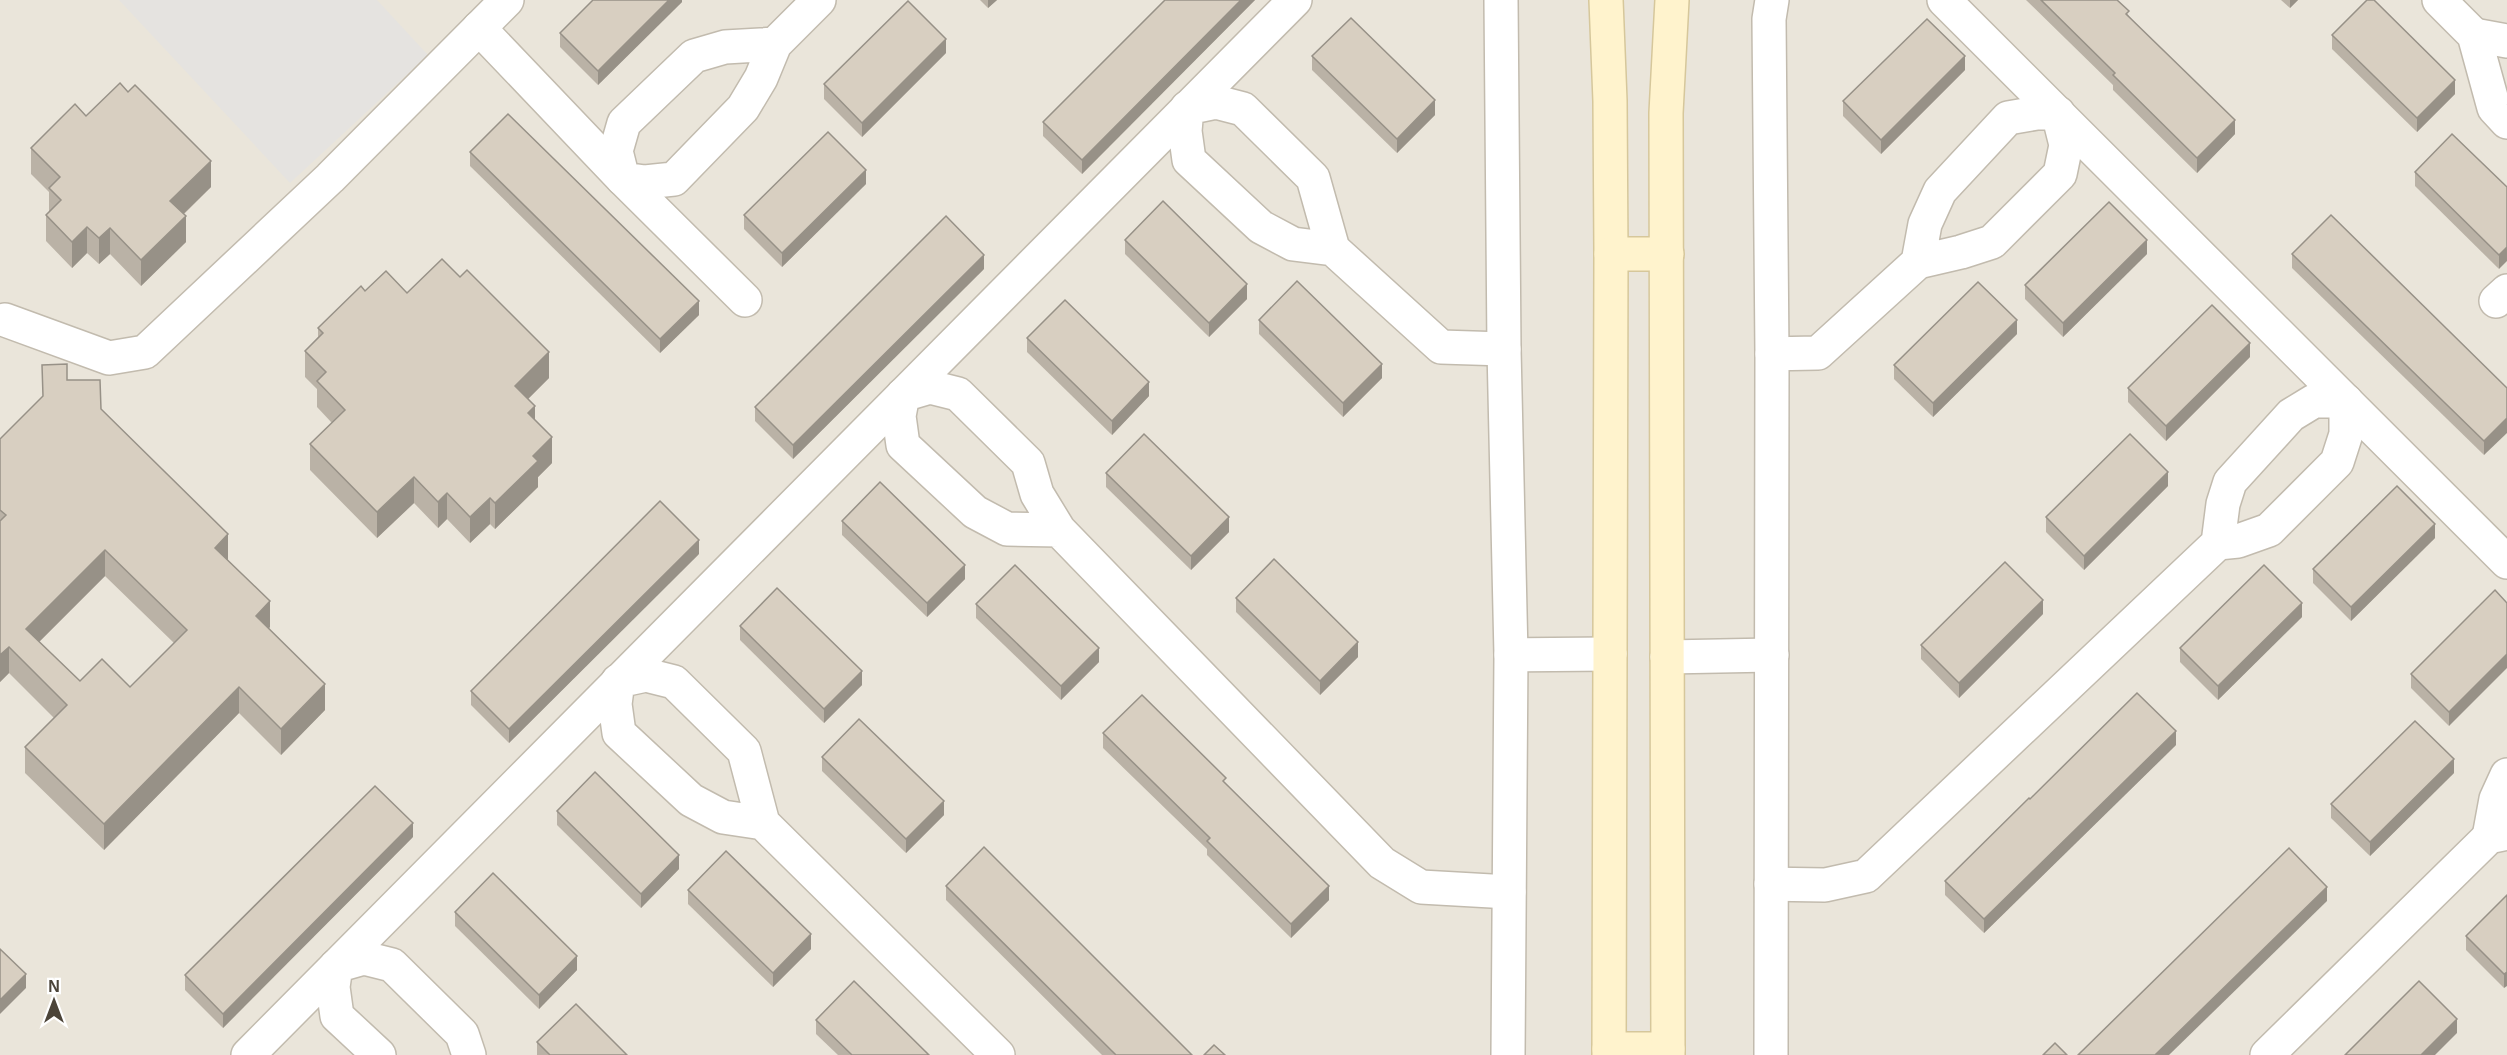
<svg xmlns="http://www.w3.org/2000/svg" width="2507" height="1055" font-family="Helvetica,sans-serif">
  <rect width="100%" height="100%" fill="#f6f3ec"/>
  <!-- residential -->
  <rect fill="#eae5da" x="0" y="0" width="2507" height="1055"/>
  <!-- parking -->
  <polygon fill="#e5e3e0" points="119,0 377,0 428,55 290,183"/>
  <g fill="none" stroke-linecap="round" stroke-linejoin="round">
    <!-- street casing -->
    <g stroke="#c2bbae" stroke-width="36">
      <g id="street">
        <polyline points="1501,0 1504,349 1511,655 1508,1055"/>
        <polyline points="1944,0 2507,562"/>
        <polyline points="2439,0 2474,35 2494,108 2507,122"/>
        <polyline points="479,28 623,179 745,300"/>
        <polyline points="2474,35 2507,41"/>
        <polyline points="775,44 725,47 694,56 624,123 616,151 623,179 645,182 674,179 743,108 761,78 775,44 819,0"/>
        <polyline points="1333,249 1313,178 1243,109 1216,102 1187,108 1185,131 1189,160 1261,227 1293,244 1333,249 1441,347 1504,349"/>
        <polyline points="2496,301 2507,291"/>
        <polyline points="5,320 109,358 145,352 330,178 507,0"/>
        <polyline points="1772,354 1818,353 1918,262 1961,252 1992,242 2060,174 2066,145 2058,113 2037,113 2008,118 1940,191 1925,224 1918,262"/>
        <polyline points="1059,530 1007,529 975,512 903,445 899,416 903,395 930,387 958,394 1028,463 1037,494 1059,530 1382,863 1421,887 1509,892"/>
        <polyline points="1511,655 1610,654"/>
        <polyline points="1667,657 1772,655"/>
        <polyline points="763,823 723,817 691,800 619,733 615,704 618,681 646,675 674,682 744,751 763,823 998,1055"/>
        <polyline points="2489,837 2496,799 2507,775"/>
        <polyline points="1771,884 1825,885 1866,876 2218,543 2238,541 2269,530 2337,462 2346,434 2346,401 2314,401 2291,415 2230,482 2223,504 2218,543"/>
        <polyline points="248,1055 1295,0"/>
        <polyline points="379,1055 337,1016 333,987 336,966 364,958 392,965 462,1034 469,1055"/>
        <polyline points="1771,1055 1772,354 1769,19 1772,0"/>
        <polyline points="2267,1055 2489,837 2507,833"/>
      </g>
    </g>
    <!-- secondary casing -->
    <g stroke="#d6c79b" stroke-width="36">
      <g id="secondary">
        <polyline points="1606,0 1610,101 1611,254 1609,1055"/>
        <polyline points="1611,254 1667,254"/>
        <polyline points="1609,1049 1668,1049"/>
        <polyline points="1668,1055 1666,113 1672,0"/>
      </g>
    </g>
    <!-- street -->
    <use href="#street" stroke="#fff" stroke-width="33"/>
    <!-- secondary -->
    <use href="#secondary" stroke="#fff3cd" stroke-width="33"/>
  </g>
  <!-- wall -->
  <g fill="#bab2a6" fill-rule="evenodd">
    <polygon points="682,0 682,2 598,85 560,47 560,33"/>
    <polygon points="980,0 997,0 988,8"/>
    <polygon points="1165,0 1255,0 1082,174 1043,136 1043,122"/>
    <polygon points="2026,0 2117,0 2129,16 2235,134 2197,173 2113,90 2113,85"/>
    <polygon points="2281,0 2298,0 2290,8"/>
    <polygon points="2332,35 2455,94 2417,132 2332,49"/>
    <polygon points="946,53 862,137 824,99 824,84"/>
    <polygon points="1312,56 1435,115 1397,153 1312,70"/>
    <polygon points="1965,70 1881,154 1843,116 1843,101"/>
    <polygon points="31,148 211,187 184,214 186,242 141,286 110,254 99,264 87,253 72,268 46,241 46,215 49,212 49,192 31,174"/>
    <polygon points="470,152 699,315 660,353 470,166"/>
    <polygon points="2415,172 2507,187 2499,269 2415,186"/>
    <polygon points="866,184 782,267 744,229 744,215"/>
    <polygon points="1125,240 1247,299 1209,337 1125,254"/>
    <polygon points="2147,254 2063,337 2025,299 2025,285"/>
    <polygon points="2292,254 2507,388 2484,455 2292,268"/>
    <polygon points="984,269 793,459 755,421 755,407"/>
    <polygon points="365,291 407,293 549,378 528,399 535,421 552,463 538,477 538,487 495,529 490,524 470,543 447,519 438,528 414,503 377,538 310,470 310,444 332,423 317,407 317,389 305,377 305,351 318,337 318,328"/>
    <polygon points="1259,320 1382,378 1343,417 1259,334"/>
    <polygon points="2017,334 1933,417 1894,379 1894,365"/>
    <polygon points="1027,338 1149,396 1112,435 1027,352"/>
    <polygon points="2250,357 2166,441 2128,402 2128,388"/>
    <path d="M67 380 101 409 228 560 270 627 269 628 325 710 281 755 239 713 104 850 25 773V747L54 718 9 673 0 682V439ZM105 576 174 643 130 687 80 681 39 642Z"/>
    <polygon points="1106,473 1229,532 1191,570 1106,487"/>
    <polygon points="2168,486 2084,570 2046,532 2046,517"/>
    <polygon points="842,521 965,579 927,617 842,535"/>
    <polygon points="2435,538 2351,621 2313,583 2313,569"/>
    <polygon points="699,554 509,743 471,705 471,691"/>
    <polygon points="2495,590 2449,726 2411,688 2411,674"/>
    <polygon points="1236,598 1358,657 1320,695 1236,612"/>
    <polygon points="976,604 1099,662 1061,700 976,618"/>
    <polygon points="2043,614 1959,698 1921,659 1921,645"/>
    <polygon points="2302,617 2218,700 2180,662 2180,648"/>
    <polygon points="740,626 862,685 824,723 740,640"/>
    <polygon points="1103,733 1226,784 1329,900 1291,938 1207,855 1207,849 1103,748"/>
    <polygon points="2176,745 1984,933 1945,895 1945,881 2030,799"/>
    <polygon points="822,757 944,815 906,853 822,771"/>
    <polygon points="2454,773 2370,856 2331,818 2331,804"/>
    <polygon points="557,811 679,869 641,908 557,825"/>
    <polygon points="413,837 223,1028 185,990 185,975"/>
    <polygon points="946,886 1192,1055 1102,1055 946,900"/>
    <polygon points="688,890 811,949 773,987 688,904"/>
    <polygon points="2507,895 2504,988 2466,950 2466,936"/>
    <polygon points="455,912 577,970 539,1009 455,926"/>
    <polygon points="816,1020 929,1055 838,1055 816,1034"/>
    <polygon points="537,1042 627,1055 537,1055"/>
  </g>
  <!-- shaded-wall -->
  <g fill="#979187">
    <polygon points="669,0 682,0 682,2 598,85 598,71"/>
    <polygon points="988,0 997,0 988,8"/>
    <polygon points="1241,0 1255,0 1082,174 1082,160"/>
    <polygon points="2290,0 2298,0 2290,8"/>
    <polygon points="946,39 946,53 862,137 862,123"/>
    <polygon points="1965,56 1965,70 1881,154 1881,140"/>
    <polygon points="2455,80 2455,94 2417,132 2417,118"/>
    <polygon points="1435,100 1435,115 1397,153 1397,139"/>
    <polygon points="2235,120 2235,134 2197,173 2197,158"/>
    <polygon points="211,161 211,187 170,227 170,201"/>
    <polygon points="866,170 866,184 782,267 782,253"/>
    <polygon points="186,216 186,242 141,286 141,260"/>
    <polygon points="87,227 87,253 72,268 72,242"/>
    <polygon points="110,228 110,254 99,264 99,238"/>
    <polygon points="2147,240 2147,254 2063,337 2063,323"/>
    <polygon points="2507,247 2507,261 2499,269 2499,255"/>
    <polygon points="984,255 984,269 793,459 793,445"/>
    <polygon points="1247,284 1247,299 1209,337 1209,323"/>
    <polygon points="699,301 699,315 660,353 660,339"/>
    <polygon points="2017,320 2017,334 1933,417 1933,403"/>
    <polygon points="2250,343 2250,357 2166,441 2166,426"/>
    <polygon points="549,352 549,378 515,412 515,386"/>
    <polygon points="1382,364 1382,378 1343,417 1343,403"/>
    <polygon points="1149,382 1149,396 1112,435 1112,421"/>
    <polygon points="535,406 535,432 528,413"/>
    <polygon points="2507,418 2507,433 2484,455 2484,441"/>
    <polygon points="552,437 552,463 538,477 538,487 495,529 495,503 533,456"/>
    <polygon points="2168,472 2168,486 2084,570 2084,556"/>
    <polygon points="414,477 414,503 377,538 377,512"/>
    <polygon points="447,493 447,519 438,528 438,502"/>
    <polygon points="490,498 490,524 470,543 470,517"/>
    <polygon points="1229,517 1229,532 1191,570 1191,556"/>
    <polygon points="2435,524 2435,538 2351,621 2351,607"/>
    <polygon points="228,534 228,560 215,574 215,548"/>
    <polygon points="699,540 699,554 509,743 509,729"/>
    <polygon points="105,550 105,576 26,655 26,629"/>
    <polygon points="965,565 965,579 927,617 927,603"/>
    <polygon points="2043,600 2043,614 1959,698 1959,683"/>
    <polygon points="270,601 270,627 256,642 256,616"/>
    <polygon points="2302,603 2302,617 2218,700 2218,686"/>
    <polygon points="1358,642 1358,657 1320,695 1320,681"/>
    <polygon points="9,647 9,673 0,682 0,655"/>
    <polygon points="1099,648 1099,662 1061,700 1061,686"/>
    <polygon points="2507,654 2507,668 2449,726 2449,712"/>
    <polygon points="862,671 862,685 824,723 824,709"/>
    <polygon points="325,684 325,710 281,755 281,729"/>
    <polygon points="239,687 239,713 104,850 104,824"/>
    <polygon points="2176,731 2176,745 1984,933 1984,919"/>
    <polygon points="2454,759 2454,773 2370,856 2370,842"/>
    <polygon points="944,801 944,815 906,853 906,839"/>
    <polygon points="413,823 413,837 223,1028 223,1014"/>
    <polygon points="679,855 679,869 641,908 641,894"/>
    <polygon points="1329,886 1329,900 1291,938 1291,924"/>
    <polygon points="2327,887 2327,901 2169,1055 2155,1055"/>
    <polygon points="811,934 811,949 773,987 773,973"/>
    <polygon points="577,956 577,970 539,1009 539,995"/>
    <polygon points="2507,972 2507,986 2504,988 2504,974"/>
    <polygon points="26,974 26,988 0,1014 0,1000"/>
    <polygon points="2457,1019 2457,1033 2435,1055 2421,1055"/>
  </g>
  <!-- building -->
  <g fill="#d8cfc1" stroke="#979187" stroke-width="1.5" fill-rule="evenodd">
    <polygon points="593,0 669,0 598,71 560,33"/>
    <polygon points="1165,0 1241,0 1082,160 1043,122"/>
    <polygon points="2041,0 2117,0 2129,11 2126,14 2235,120 2197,158 2113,75 2115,73"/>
    <polygon points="2367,0 2374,0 2455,80 2417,118 2332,35"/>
    <polygon points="908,1 946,39 862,123 824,84"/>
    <polygon points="1351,18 1435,100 1397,139 1312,56"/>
    <polygon points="1927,19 1965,56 1881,140 1843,101"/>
    <polygon points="120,83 128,92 135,85 211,161 170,201 186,216 141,260 110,228 99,238 87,227 72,242 46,215 61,200 49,188 60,177 31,148 75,104 86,116"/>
    <polygon points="508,114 699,301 660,339 470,152"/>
    <polygon points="828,132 866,170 782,253 744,215"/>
    <polygon points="2452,134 2507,187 2507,247 2499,255 2415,172"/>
    <polygon points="1163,201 1247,284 1209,323 1125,240"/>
    <polygon points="2109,202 2147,240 2063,323 2025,285"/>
    <polygon points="2331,215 2507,388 2507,418 2484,441 2292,254"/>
    <polygon points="946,216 984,255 793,445 755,407"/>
    <polygon points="442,259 460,277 467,270 549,352 515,386 535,406 528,413 552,437 533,456 538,461 495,503 490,498 470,517 447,493 438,502 414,477 377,512 310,444 345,410 317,381 326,372 305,351 323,333 318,328 361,286 365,291 386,271 407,293"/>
    <polygon points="1297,281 1382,364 1343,403 1259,320"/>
    <polygon points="1978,282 2017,320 1933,403 1894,365"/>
    <polygon points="1065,300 1149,382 1112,421 1027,338"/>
    <polygon points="2212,305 2250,343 2166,426 2128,388"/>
    <path d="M67 364V380H100L101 409 228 534 215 548 270 601 256 616 325 684 281 729 239 687 104 824 25 747 67 705 9 647 0 655V521L6 515 0 510V439L43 396 42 365ZM105 550 187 630 130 687 102 659 80 681 26 629Z"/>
    <polygon points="1144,434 1229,517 1191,556 1106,473"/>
    <polygon points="2130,434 2168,472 2084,556 2046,517"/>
    <polygon points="880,482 965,565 927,603 842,521"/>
    <polygon points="2397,486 2435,524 2351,607 2313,569"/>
    <polygon points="660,501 699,540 509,729 471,691"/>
    <polygon points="1274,559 1358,642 1320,681 1236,598"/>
    <polygon points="2005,562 2043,600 1959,683 1921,645"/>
    <polygon points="1015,565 1099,648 1061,686 976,604"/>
    <polygon points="2264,565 2302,603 2218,686 2180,648"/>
    <polygon points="777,588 862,671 824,709 740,626"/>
    <polygon points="2495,590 2507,603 2507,654 2449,712 2411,674"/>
    <polygon points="2137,693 2176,731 1984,919 1945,881 2029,798 2030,799"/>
    <polygon points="1142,695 1226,778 1223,781 1329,886 1291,924 1207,841 1210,838 1103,733"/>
    <polygon points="859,719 944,801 906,839 822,757"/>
    <polygon points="2415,721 2454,759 2370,842 2331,804"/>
    <polygon points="595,772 679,855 641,894 557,811"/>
    <polygon points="375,786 413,823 223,1014 185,975"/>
    <polygon points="984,847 1192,1055 1116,1055 946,886"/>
    <polygon points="2289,848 2327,887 2155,1055 2078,1055"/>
    <polygon points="726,851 811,934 773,973 688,890"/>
    <polygon points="493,873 577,956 539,995 455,912"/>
    <polygon points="2507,895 2507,972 2504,974 2466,936"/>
    <polygon points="0,949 26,974 0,1000"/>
    <polygon points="854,981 929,1055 852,1055 816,1020"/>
    <polygon points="2419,981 2457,1019 2421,1055 2345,1055"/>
    <polygon points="576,1004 627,1055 550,1055 537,1042"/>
    <polygon points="2055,1043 2067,1055 2043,1055"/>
    <polygon points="1214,1045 1225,1055 1204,1055"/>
  </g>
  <!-- north arrow -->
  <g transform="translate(54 1001)" stroke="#ffffff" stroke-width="4.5" paint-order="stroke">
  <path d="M0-4.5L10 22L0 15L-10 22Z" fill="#4b4439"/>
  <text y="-9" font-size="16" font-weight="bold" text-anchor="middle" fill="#4b4439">N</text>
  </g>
</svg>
